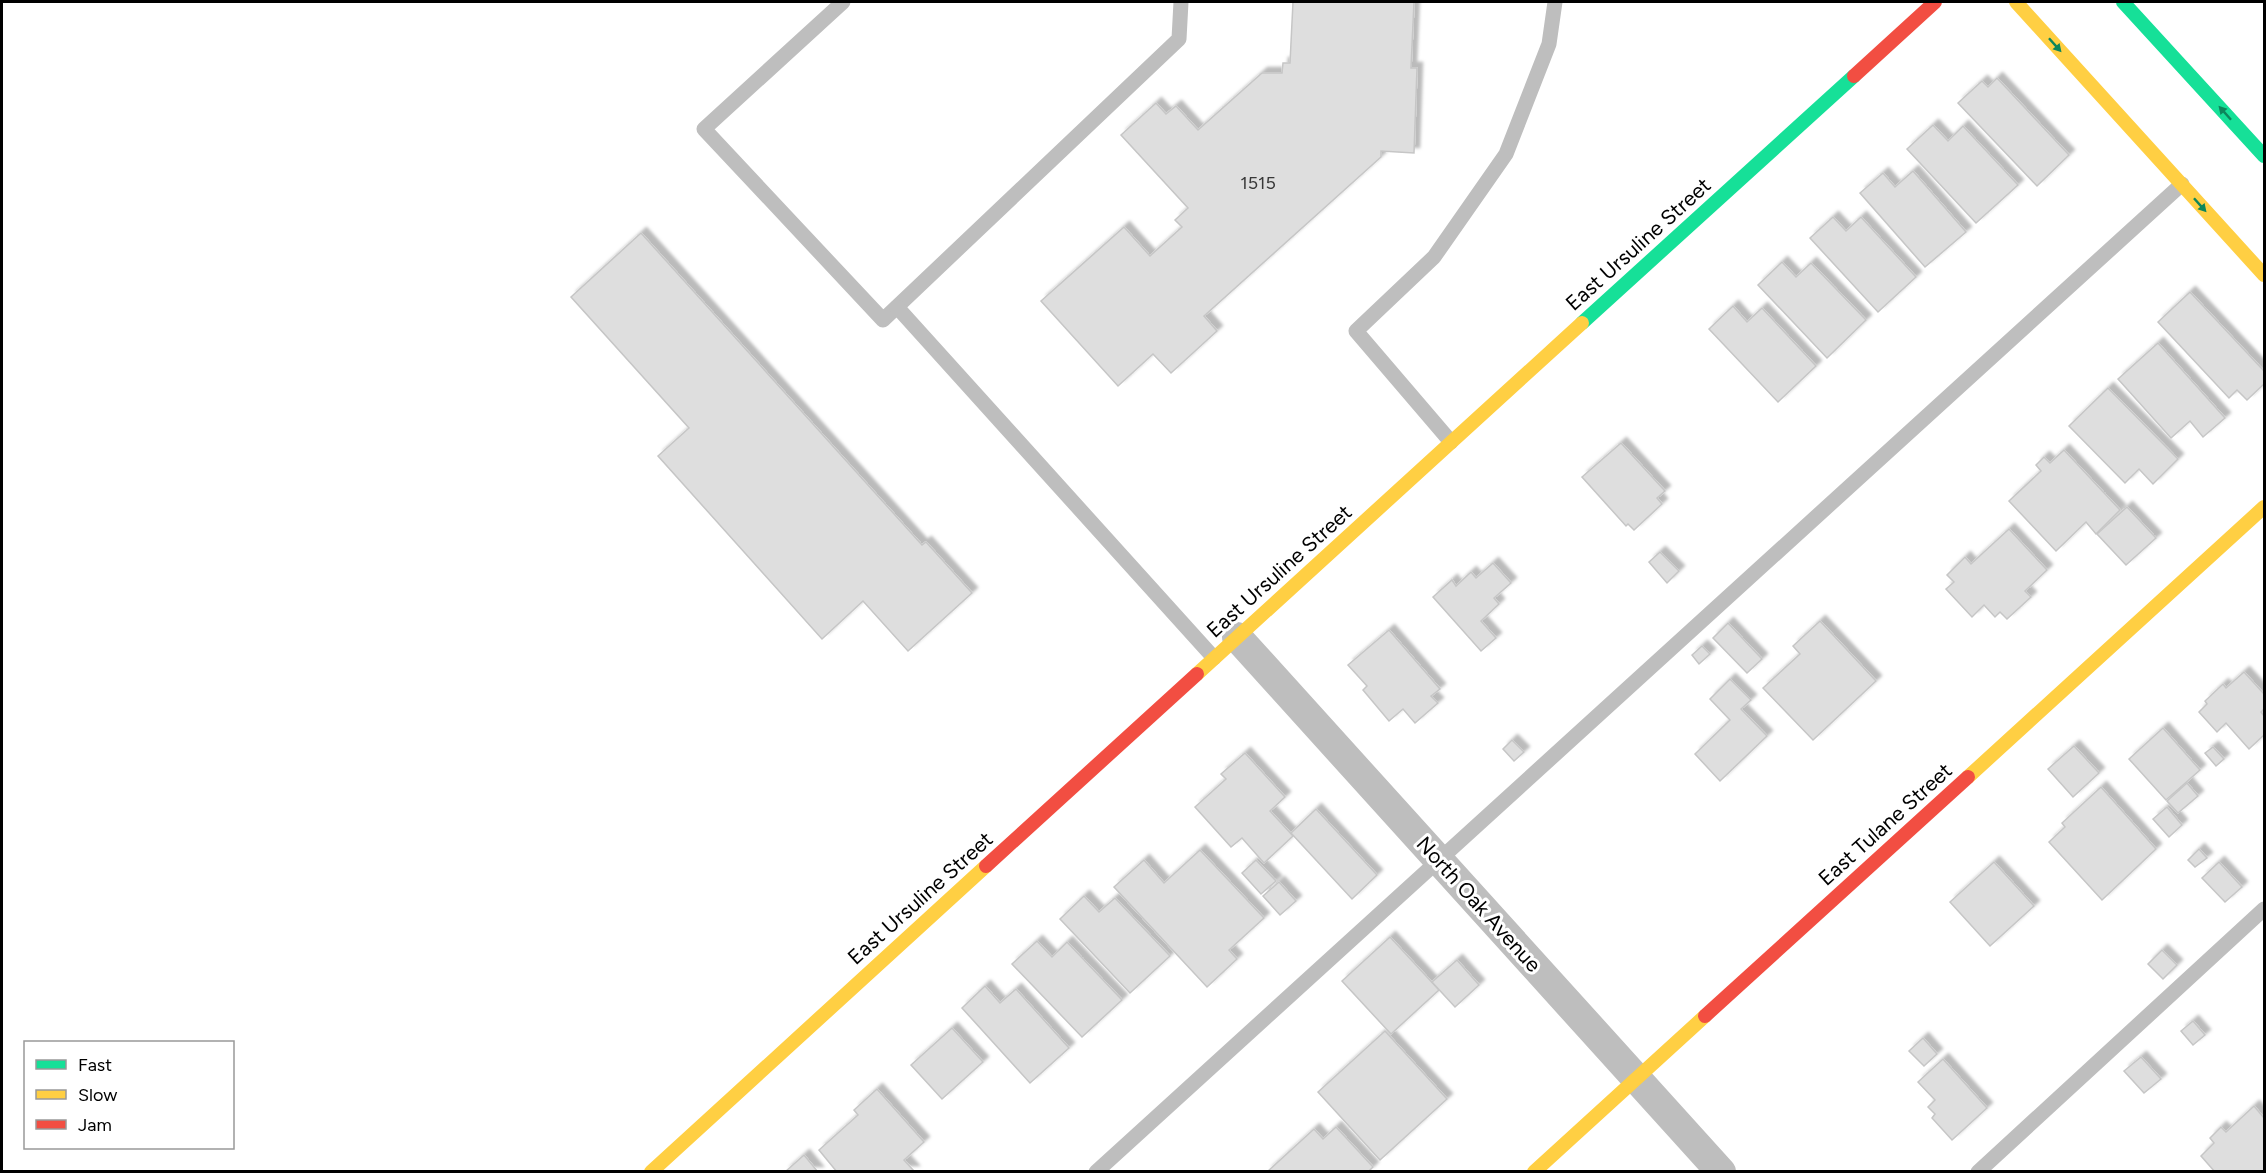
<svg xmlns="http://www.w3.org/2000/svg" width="2266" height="1173" font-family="Figtree,sans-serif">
  <defs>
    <filter id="shadow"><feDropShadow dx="5.5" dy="-5.5" stdDeviation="1.5" flood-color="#0004"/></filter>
  </defs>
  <rect width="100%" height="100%" fill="#fff"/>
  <!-- building -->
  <g fill="#dedede" stroke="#c6c6c6" stroke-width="1.5" filter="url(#shadow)">
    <polygon points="1293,2 1414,2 1411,68 1417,68 1414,153 1381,151 1381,157 1204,316 1217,331 1171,373 1153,354 1118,386 1041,301 1124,227 1150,256 1182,227 1175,220 1188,208 1121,135 1156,103 1166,114 1176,106 1198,130 1262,73 1282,73 1283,63 1290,63"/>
    <polygon points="1997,78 2069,155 2037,186 1958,103 1982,81 1988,87"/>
    <polygon points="1933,125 1948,141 1963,126 2018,185 1976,223 1907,149"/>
    <polygon points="1913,171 1966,232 1925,267 1860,193 1883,173 1895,187"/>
    <polygon points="1833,217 1846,231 1861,217 1916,277 1878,312 1810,238"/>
    <polygon points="641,233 922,545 926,542 972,593 908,651 863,601 822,639 658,456 689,428 571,297"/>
    <polygon points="1782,262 1796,277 1811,263 1866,320 1827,358 1758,285"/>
    <polygon points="2190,292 2264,371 2264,384 2247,400 2237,390 2229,398 2158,322"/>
    <polygon points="1733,306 1747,322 1762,308 1816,366 1778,402 1709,329"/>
    <polygon points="2158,343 2225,418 2203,437 2190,421 2171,438 2118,379"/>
    <polygon points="2108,388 2178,459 2153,484 2139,469 2125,483 2069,426"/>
    <polygon points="1621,443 1665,491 1657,498 1662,504 1634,530 1628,524 1626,526 1582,477"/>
    <polygon points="2064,450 2120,510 2096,534 2086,522 2056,551 2009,501 2041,471 2036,465 2044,457 2050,463"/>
    <polygon points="2127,507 2156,538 2126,565 2097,534"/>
    <polygon points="2009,529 2047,570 2025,591 2031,597 2007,619 2000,612 1995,617 1984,605 1972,617 1946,589 1954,582 1947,575 1965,557 1971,564"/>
    <polygon points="1660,552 1679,571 1667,583 1649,562"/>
    <polygon points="1493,563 1511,583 1494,598 1499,604 1481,621 1496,638 1481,651 1433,597 1452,580 1456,586 1471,572 1476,578"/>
    <polygon points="1820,621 1876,681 1813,740 1763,688 1800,654 1793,646"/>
    <polygon points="1728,623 1762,659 1747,673 1713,638"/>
    <polygon points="1389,630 1440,689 1431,696 1438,703 1415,723 1403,709 1389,721 1363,690 1367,686 1348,665"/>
    <polygon points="1702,646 1710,654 1699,664 1692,655"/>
    <polygon points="2244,672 2264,694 2264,709 2261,712 2264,716 2264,735 2249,749 2226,723 2217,732 2199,712 2207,704 2205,701 2223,684 2226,688"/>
    <polygon points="1730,679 1751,700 1741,709 1767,736 1720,781 1695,754 1730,720 1710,699"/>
    <polygon points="2163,728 2200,770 2166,800 2129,759"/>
    <polygon points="1512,740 1524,752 1514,761 1503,749"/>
    <polygon points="2074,746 2099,773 2073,797 2048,769"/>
    <polygon points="2213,747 2224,759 2216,766 2205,753"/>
    <polygon points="1245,753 1285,797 1270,811 1293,836 1264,863 1242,838 1231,847 1195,807 1226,779 1221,774"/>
    <polygon points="2187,783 2198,796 2178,813 2167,801"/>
    <polygon points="2101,787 2156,849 2102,900 2049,842 2065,827 2062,823"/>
    <polygon points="2167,807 2182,825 2169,837 2153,819"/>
    <polygon points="1316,809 1377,875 1352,899 1291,833"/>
    <polygon points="2199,849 2207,858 2195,867 2188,860"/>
    <polygon points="1200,850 1264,918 1229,950 1237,959 1207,987 1114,887 1144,860 1164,883"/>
    <polygon points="1256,860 1276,881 1261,894 1242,873"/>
    <polygon points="1994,862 2034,906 1990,946 1950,902"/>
    <polygon points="2219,862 2242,887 2225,902 2202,878"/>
    <polygon points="1279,882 1296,901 1280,915 1263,896"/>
    <polygon points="1084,896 1099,912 1115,898 1170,956 1130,993 1060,919"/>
    <polygon points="1390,937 1439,990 1391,1034 1342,981"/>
    <polygon points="1037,941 1052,957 1067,942 1122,1000 1082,1037 1012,964"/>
    <polygon points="2162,950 2177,965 2163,979 2148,964"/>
    <polygon points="1457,960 1479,985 1455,1007 1432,982"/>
    <polygon points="985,986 1000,1003 1016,989 1069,1048 1030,1083 962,1008"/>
    <polygon points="2193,1021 2205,1035 2193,1045 2181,1031"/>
    <polygon points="952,1028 983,1062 942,1099 911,1065"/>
    <polygon points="1385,1031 1447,1099 1380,1160 1318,1092"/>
    <polygon points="1923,1038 1937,1054 1924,1066 1909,1051"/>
    <polygon points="2141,1057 2161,1079 2144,1093 2124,1071"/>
    <polygon points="1943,1059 1987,1108 1952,1140 1932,1118 1935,1114 1928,1107 1935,1100 1918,1082"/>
    <polygon points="877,1089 924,1142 904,1160 914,1171 837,1172 819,1150 858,1115 854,1110"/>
    <polygon points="2254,1106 2264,1118 2264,1172 2215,1172 2201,1156 2214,1143 2210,1138 2221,1127 2226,1132"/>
    <polygon points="1336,1127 1373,1167 1368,1172 1267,1172 1314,1129 1323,1139"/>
    <polygon points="804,1155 818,1172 785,1172"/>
  </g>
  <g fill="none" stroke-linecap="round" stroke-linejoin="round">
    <!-- lane -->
    <g stroke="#bebebe" stroke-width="15">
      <polyline points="843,2 704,129 883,320 1179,39 1181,2"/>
      <polyline points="897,307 1214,658"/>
      <polyline points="1451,442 1356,331 1434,257 1506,154 1549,44 1555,2"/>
      <polyline points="1096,1172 2182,184"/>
      <polyline points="1978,1172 2264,909"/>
    </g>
    <!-- street -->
    <polyline stroke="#bebebe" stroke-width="30" points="1237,637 1721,1172"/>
    <!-- fast -->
    <g stroke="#16e098" stroke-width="14">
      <polyline points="2123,2 2264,156"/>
      <polyline points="1582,323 1854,76"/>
    </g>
    <!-- slow -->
    <g stroke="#ffcf43" stroke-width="14">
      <polyline points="2016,2 2264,275"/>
      <polyline points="1197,674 1582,323"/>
      <polyline points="1968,777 2264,507"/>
      <polyline points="651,1172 986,866"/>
      <polyline points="1534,1172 1705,1016"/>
    </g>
    <!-- jam -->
    <g stroke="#f24e42" stroke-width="14">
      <polyline points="1854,76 1935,2"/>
      <polyline points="986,866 1197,674"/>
      <polyline points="1705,1016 1968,777"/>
    </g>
  </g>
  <!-- one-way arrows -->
  <defs><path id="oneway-solid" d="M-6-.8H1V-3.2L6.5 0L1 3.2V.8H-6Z" transform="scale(1.5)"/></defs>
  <g fill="#0d865b">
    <use href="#oneway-solid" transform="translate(2055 45) rotate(48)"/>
    <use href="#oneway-solid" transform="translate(2225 113) rotate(-132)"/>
    <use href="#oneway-solid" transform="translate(2200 205) rotate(48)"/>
  </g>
  <g text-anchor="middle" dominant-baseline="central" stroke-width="6" stroke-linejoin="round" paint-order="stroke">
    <!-- number labels -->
    <g font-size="18" fill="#383838">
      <text x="1258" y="183">1515</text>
    </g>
    <!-- street labels -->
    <g font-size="21" fill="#000" stroke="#fff">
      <text transform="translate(1638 244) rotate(-42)">East Ursuline Street</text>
      <text transform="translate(1279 571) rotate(-42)">East Ursuline Street</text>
      <text transform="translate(1885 824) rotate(-42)">East Tulane Street</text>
      <text transform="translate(920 898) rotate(-42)">East Ursuline Street</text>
      <text transform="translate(1479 904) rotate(48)">North Oak Avenue</text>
    </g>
  </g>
  <!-- border -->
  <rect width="2266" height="1173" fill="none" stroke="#000000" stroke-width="6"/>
  <!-- legend -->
  <rect x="24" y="1041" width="210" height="108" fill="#ffffff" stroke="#999999" stroke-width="1.5"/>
  <rect x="36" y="1060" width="30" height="9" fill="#16e098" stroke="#999999" stroke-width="1.5"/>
  <text x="78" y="1071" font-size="18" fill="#000000">Fast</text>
  <rect x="36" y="1090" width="30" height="9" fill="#ffcf43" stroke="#999999" stroke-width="1.5"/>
  <text x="78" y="1101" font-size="18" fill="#000000">Slow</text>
  <rect x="36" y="1120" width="30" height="9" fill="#f24e42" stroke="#999999" stroke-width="1.5"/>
  <text x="78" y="1131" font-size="18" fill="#000000">Jam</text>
</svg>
